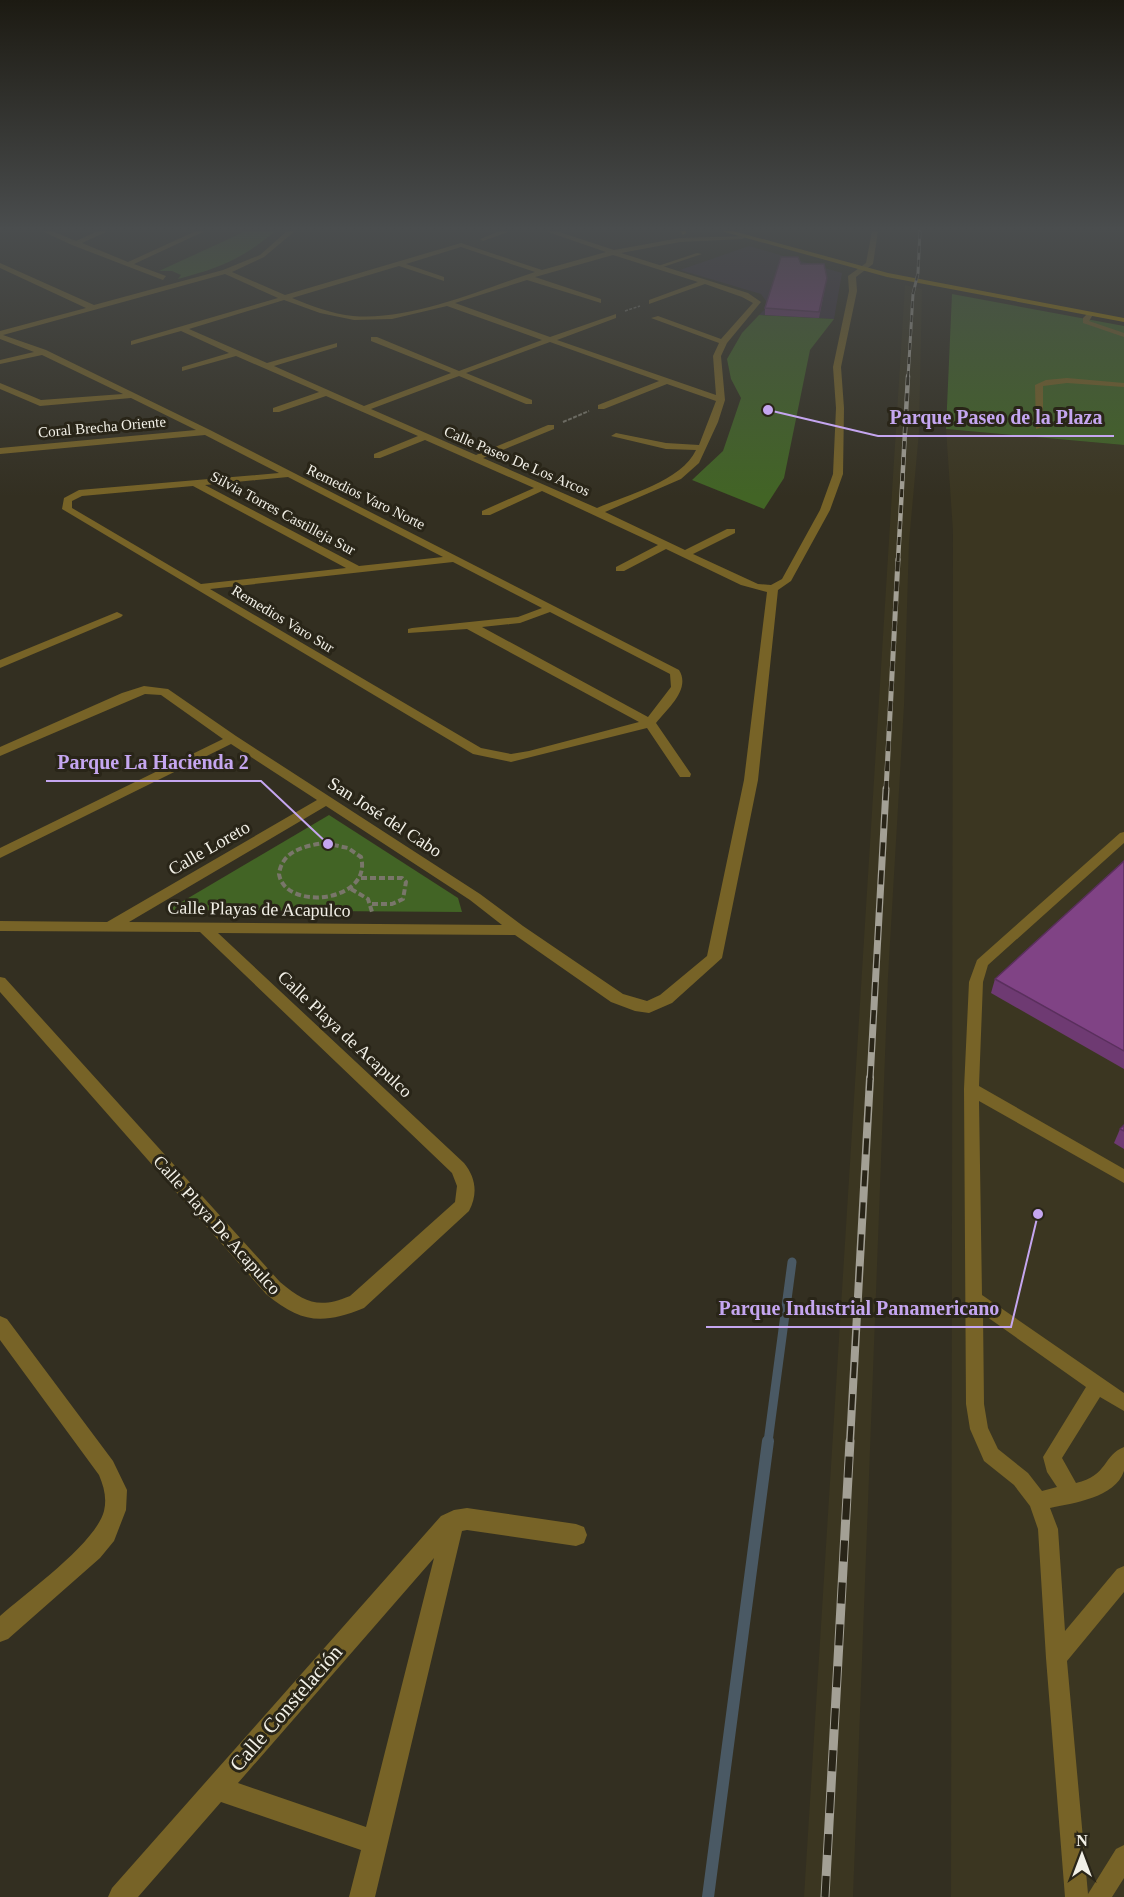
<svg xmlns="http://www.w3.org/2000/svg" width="1124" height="1897" font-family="'Times New Roman',serif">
  <rect width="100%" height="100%" fill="#332f21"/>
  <!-- built -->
  <g fill="#3b3621">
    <polygon points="905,285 922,289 919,432 909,542 904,706 888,977 853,1897 804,1897"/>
    <polygon points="946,429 1124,445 1124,1897 951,1897 953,531"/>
  </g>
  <!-- education -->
  <polygon fill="#3e3240" points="749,246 842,273 834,319 759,315 769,305 761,294 680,270"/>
  <!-- green -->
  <g fill="#426425">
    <path d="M246 231 274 232C241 260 219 268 178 279L181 275 172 271H159Z"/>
    <polygon points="952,294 1124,326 1124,445 946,429"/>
    <polygon points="759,315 834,319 810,350 784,478 764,509 692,480 723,451 741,398 731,379 727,359 742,333"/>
    <polygon points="329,815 458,898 462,912 168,910"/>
  </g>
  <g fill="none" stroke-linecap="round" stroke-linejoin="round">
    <!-- stream-far1 -->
    <polyline stroke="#4a5964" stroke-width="9" points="768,1442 792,1262"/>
    <!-- stream -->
    <polyline stroke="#4a5964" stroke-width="12" points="708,1897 768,1441"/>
    <!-- path-far2 -->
    <polyline stroke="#79766a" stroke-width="1.5" stroke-dasharray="3 1.5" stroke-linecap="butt" points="625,311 640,306"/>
    <!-- path-far1 -->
    <polyline stroke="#79766a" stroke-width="2" stroke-dasharray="4 1.5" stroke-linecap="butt" points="563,422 589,411"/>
    <!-- path -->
    <g stroke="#79766a" stroke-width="4" stroke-dasharray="6 3" stroke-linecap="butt">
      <path d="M324 843 348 848 361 857C373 902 285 912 279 874 282 851 304 846 324 843Z"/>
      <polyline points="361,878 402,878 406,882 403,899 392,904 371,904"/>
      <polyline points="351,889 368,899 372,912"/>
    </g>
    <!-- lane -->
    <g fill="#776327" fill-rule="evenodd">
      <polygon points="697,253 702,254 660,268 655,267"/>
      <polygon points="1089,312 1094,313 1089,321 1124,333 1124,337 1083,323 1083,318"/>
      <polygon points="1067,378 1124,383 1124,387 1067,383 1043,386 1043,427 1036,429 1035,385 1046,380"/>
      <path d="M1124 832V843L988 965 983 982 979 1086 1124 1169V1183L979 1101 982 1295 1124 1393V1411L1100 1397 1062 1458 1076 1483C1108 1476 1103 1455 1124 1447 1124 1454 1124 1465 1124 1471 1115 1498 1073 1503 1050 1508L1058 1529 1065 1631 1117 1569 1124 1566V1592L1067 1661 1088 1894 1116 1849 1124 1845V1878L1112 1897H1065L1046 1658 1038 1529 1030 1506 1014 1485 984 1461 970 1429 966 1404 964 1089 969 982 977 960 1120 833ZM983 1314 1086 1387 1043 1457 1047 1472 1057 1487 1042 1491 1028 1473 998 1449 988 1428 984 1404Z"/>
    </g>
    <!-- street -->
    <g fill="#776327" fill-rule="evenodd">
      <polygon points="42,231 52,231 76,241 98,231 108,231 82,243 128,262 196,231 205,231 134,264 166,276 163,280 72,245"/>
      <path d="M287 231H295L264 257 232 272 285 295 461 243 542 270 606 252 545 231H556L614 250 680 238 745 236 743 239 680 242 621 253 748 293 761 302 727 343 721 356 725 400 718 422 699 463 681 479 605 512 685 550 727 529H735V533L693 554 758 584 771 585 782 579 820 510 833 474 836 408 833 367 849 291 848 276 866 263 872 231H878L873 264 856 277 857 291 841 367 844 408 843 474 830 510 791 581 778 590 758 780 722 958 672 1003 649 1013 635 1011 611 1002 515 935 218 933 464 1163C476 1178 478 1194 469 1211L364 1308C322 1325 301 1323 266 1294L0 992V977L5 978 280 1282C305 1303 319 1309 350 1296L455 1202 457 1186 452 1173 200 932 0 931V921L107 922 317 800 231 744 0 858V848L223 739 161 695 145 694 0 756V747L122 693 144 686 168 689 236 736 480 894 523 926 623 994 647 1001 660 995 707 956 744 780 767 592 741 585 666 549 624 571H616V567L658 545 542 491 490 515H482V511L534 488 425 440 380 458H374V454L418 436 326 396 279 412H273V408L319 392 236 356 182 371V367L229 353 181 331 131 345V341L278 298 225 274 3 335 46 350 210 430 679 670C691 689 668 708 656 723L691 774 690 777H680L647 728 511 762 473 754 62 509 64 498 79 490 279 473 205 435 0 454V448L196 430 131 398 40 406 0 389V383L41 400 123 394 42 355 0 364V360L34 352 0 339V331L86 308 0 268V263L94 305 223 270 260 255ZM461 247 535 272C480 290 412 321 353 316 332 314 312 306 292 298L399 266 444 281V277L406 264ZM613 255 698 282 649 300V304L705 284 742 297 753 303 721 339 658 316 651 318 719 343 713 356 716 395 557 340 616 318V314L550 337 455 303 527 280 601 303V299L535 277ZM284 300 320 313 354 320 392 319 447 306 542 340 459 371 377 337H371V341L451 373 364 406 274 366 337 347V343L267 363 189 329ZM550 342 659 381 598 405V409H604L667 384 716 401 699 445 666 443 616 433 611 436 666 449 696 450C682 481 627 495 597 508L483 458 554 429V425H548L476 455 371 409 459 376 526 404H532V400L466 373ZM288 477 443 557 359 566 205 485ZM193 486 346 568 201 584 72 508V501L82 496ZM453 562 542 608 518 617 412 628 408 629V633L467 629 639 722 529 751 511 754 481 748 210 589ZM550 612 670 674 671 687 648 717 482 627 520 623ZM326 806 470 900 502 925 129 922Z"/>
      <polygon points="500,231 511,231 483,241 480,239"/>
      <polygon points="117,612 123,615 121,617 0,668 0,660"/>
      <path d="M0 1316 7 1319 113 1461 127 1490 126 1510 114 1541 100 1558 8 1639 0 1642V1616C26 1593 96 1543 104 1511 107 1498 104 1487 99 1475L0 1340Z"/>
      <path d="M467 1508 576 1524 584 1527 587 1535 584 1543 576 1546 467 1530 462 1531 375 1897H349L361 1850 221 1802 138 1897H108L112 1888 441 1516 454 1510ZM434 1558 366 1827 238 1783Z"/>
    </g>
    <!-- secondary -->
    <g fill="#a07e01" fill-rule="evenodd">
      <polygon points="680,231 686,231 686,233 683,235"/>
      <polygon points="721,231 733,231 888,273 1124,318 1124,322 887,277"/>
    </g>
    <!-- rail-far5 casing -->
    <g stroke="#a3a095" stroke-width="3">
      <polyline id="rail-far5" points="908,378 913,294 918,273 920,231"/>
    </g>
    <!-- rail-far4 casing -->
    <g stroke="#a3a095" stroke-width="4.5">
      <polyline id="rail-far4" points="898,561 908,376"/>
    </g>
    <!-- rail-far3 casing -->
    <g stroke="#a3a095" stroke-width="5">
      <polyline id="rail-far3" points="886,791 898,559"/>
    </g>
    <!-- rail-far2 casing -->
    <g stroke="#a3a095" stroke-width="7">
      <polyline id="rail-far2" points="870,1080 886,789"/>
    </g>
    <!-- rail-far1 casing -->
    <g stroke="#a3a095" stroke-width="8">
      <polyline id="rail-far1" points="850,1442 870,1078"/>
    </g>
    <!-- rail casing -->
    <g stroke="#a3a095" stroke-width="9">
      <polyline id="rail" points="825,1897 850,1441"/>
    </g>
    <!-- rail-far5 -->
    <use href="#rail-far5" stroke="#292518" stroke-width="2" stroke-dasharray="7" stroke-linecap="butt"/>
    <!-- rail-far4 -->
    <use href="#rail-far4" stroke="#292518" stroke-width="3" stroke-dasharray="8" stroke-linecap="butt"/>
    <!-- rail-far3 -->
    <use href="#rail-far3" stroke="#292518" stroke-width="4" stroke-dasharray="10" stroke-linecap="butt"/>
    <!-- rail-far2 -->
    <use href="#rail-far2" stroke="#292518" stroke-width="4.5" stroke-dasharray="14" stroke-linecap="butt"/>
    <!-- rail-far1 -->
    <use href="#rail-far1" stroke="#292518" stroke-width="5" stroke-dasharray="16" stroke-linecap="butt"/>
    <!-- rail -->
    <use href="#rail" stroke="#292518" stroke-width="7" stroke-dasharray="21" stroke-linecap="butt"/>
  </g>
  <!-- wall -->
  <g fill="#6e3a72">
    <polygon points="827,278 819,318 765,315 765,308"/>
    <polygon points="1124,861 1124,1069 991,993 995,979"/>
    <polygon points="1124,1125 1124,1149 1114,1143 1120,1129"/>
  </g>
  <!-- building -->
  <g fill="#804385" stroke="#5a2f5d" stroke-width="1.5">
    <polygon points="781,257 798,257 801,264 824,264 827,278 819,312 765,308"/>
    <polygon points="1124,861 1124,1051 995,979"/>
    <polygon points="1124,1125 1124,1131 1120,1129"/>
  </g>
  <!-- sky -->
  <linearGradient id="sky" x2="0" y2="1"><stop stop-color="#1c1a12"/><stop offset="0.46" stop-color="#4a4d4e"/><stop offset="1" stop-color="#4a4d4e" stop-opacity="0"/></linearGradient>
  <rect width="1124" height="497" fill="url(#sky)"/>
  <g text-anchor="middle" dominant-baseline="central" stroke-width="6" stroke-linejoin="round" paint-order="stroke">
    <!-- far-street labels -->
    <g font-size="15" fill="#f2f0e7" stroke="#292518">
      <text transform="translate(102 427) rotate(-5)">Coral Brecha Oriente</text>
      <text transform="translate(517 461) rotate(23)">Calle Paseo De Los Arcos</text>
      <text transform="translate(366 497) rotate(26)">Remedios Varo Norte</text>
      <text transform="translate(283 513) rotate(28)">Silvia Torres Castilleja Sur</text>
      <text transform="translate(283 619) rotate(31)">Remedios Varo Sur</text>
    </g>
    <!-- street labels -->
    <g font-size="18" fill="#f2f0e7" stroke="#292518">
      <text transform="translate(385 817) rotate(33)">San José del Cabo</text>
      <text transform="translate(209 848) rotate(-30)">Calle Loreto</text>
      <text transform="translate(259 909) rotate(1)">Calle Playas de Acapulco</text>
      <text transform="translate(345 1034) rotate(43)">Calle Playa de Acapulco</text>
      <text transform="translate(217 1225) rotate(48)">Calle Playa De Acapulco</text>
    </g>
    <!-- near-street labels -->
    <g font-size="21" fill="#f2f0e7" stroke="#292518">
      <text transform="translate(286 1708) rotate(-49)">Calle Constelación</text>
    </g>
  </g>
  <!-- callouts -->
  <path fill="none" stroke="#c5a6f0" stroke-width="2" d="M768 410L878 436H1114M328 844L261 781H46M1038 1214L1011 1327H706"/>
  <g fill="#c5a6f0" stroke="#292518" stroke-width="2">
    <circle cx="768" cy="410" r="6"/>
    <circle cx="328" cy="844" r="6"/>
    <circle cx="1038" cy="1214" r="6"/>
  </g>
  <g font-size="20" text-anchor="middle" font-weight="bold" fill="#c5a6f0" stroke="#292518" stroke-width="6" stroke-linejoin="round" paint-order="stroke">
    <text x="996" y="424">Parque Paseo de la Plaza</text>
    <text x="153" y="769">Parque La Hacienda 2</text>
    <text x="859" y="1315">Parque Industrial Panamericano</text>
  </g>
  <!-- north arrow -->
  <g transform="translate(1082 1855)" stroke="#292518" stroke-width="4.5" paint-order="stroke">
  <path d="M0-4.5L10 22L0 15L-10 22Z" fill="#f2f0e7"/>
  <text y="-9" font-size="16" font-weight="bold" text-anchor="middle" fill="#f2f0e7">N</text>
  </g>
</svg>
